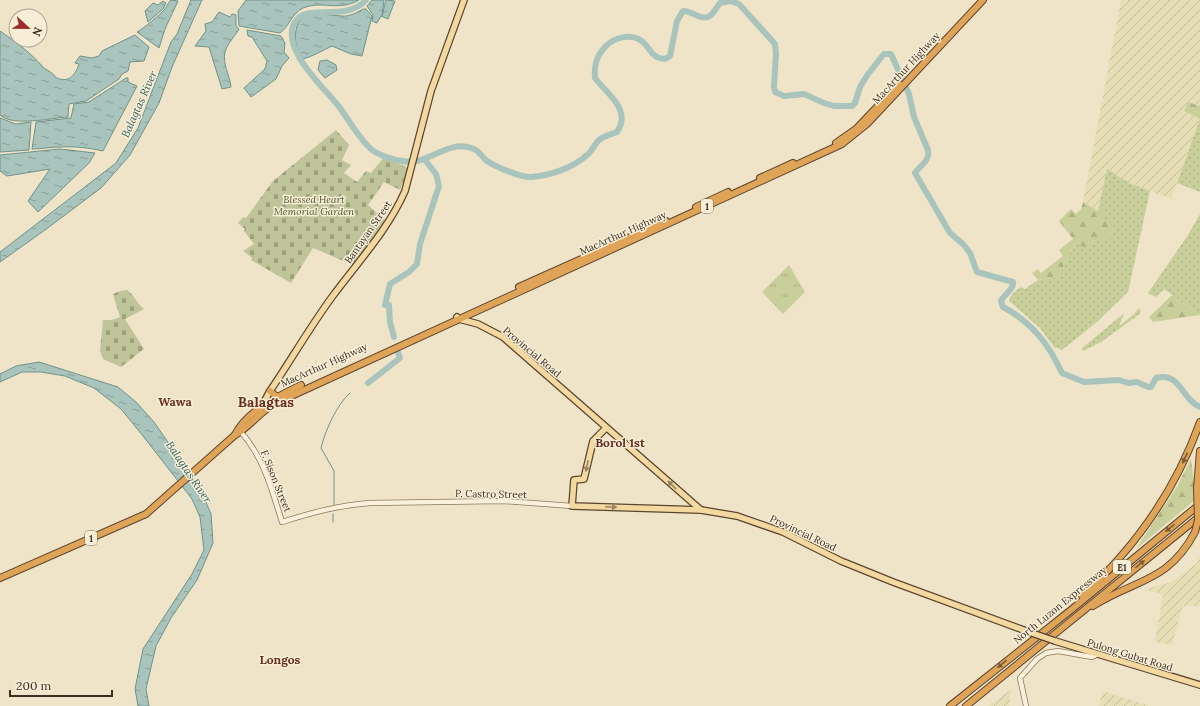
<svg xmlns="http://www.w3.org/2000/svg" width="1200" height="706" font-family="Lora,serif">
  <defs>
    <pattern id="farmland-furrows" width="10" height="10" patternUnits="userSpaceOnUse"><rect width="10" height="10" fill="#e6deb5"/><path d="M-1 1l2-2M0 10L10 0M9 11l2-2" fill="none" stroke="#c6bf9b"/></pattern>
    <pattern id="grass-dots" width="8" height="8" patternUnits="userSpaceOnUse"><rect width="8" height="8" fill="#c9cf9b"/><path d="M2 2h.1M6 6h.1" fill="none" stroke="#aeb285" stroke-width="1.8" stroke-linecap="round"/></pattern>
    <pattern id="forest-firs" width="22" height="20" patternUnits="userSpaceOnUse"><rect width="22" height="20" fill="#c9cf9b"/><path d="M5 1l3.5 6h-7zM16 11l3.5 6h-7z" fill="#aeb285"/></pattern>
    <pattern id="cemetery-stones" width="16" height="16" patternUnits="userSpaceOnUse"><rect width="16" height="16" fill="#bfc49a"/><path d="M2 7V4a2 2 0 0 1 4 0v3zM10 15v-3a2 2 0 0 1 4 0v3z" fill="#9ca07d"/></pattern>
    <pattern id="park-tufts" width="24" height="20" patternUnits="userSpaceOnUse"><rect width="24" height="20" fill="#c9cf9b"/><path d="M3 7l-1-3M5 7V3M7 7l1-3M15 17l-1-3M17 17v-4M19 17l1-3" fill="none" stroke="#aeb285"/></pattern>
    <pattern id="water-ripples" width="26" height="14" patternUnits="userSpaceOnUse"><rect width="26" height="14" fill="#a9c4bc"/><path d="M2 4q2-2 4 0t4 0M15 11q2-2 4 0t4 0" fill="none" stroke="#8ba098"/></pattern>
  </defs>
  <rect width="100%" height="100%" fill="#f0e4c8"/>
  <!-- farmland -->
  <g fill="url(#farmland-furrows)">
    <polygon points="1121,0 1200,0 1200,106 1188,102 1185,110 1200,119 1171,199 1129,183 1107,170 1098,211 1083,202"/>
    <polygon points="1200,556 1200,606 1183,606 1172,645 1155,642 1163,595 1145,589 1172,582 1197,563"/>
    <polygon points="1012,689 1009,706 988,706"/>
    <polygon points="1103,691 1150,706 1099,706"/>
  </g>
  <!-- grass -->
  <g fill="url(#grass-dots)">
    <polygon points="1200,119 1200,192 1177,183"/>
    <path d="M1107 169 1129 183 1150 191 1128 292 1097 322 1062 350 1054 347 1040 328 1009 301C1010 296 1017 289 1021 287L1025 289 1038 280 1058 277 1075 243 1079 242 1088 245C1094 239 1107 237 1116 233L1103 219 1102 215 1106 214 1102 209 1104 204 1100 201Z"/>
    <polygon points="1200,214 1200,315 1164,289 1156,297 1148,293 1188,235"/>
    <polygon points="1139,308 1141,312 1137,316 1101,342 1083,351 1082,348 1122,315 1124,314 1119,326 1134,314"/>
  </g>
  <!-- forest -->
  <g fill="url(#forest-firs)">
    <polygon points="1188,102 1200,106 1200,119 1184,111"/>
    <polygon points="1100,201 1104,204 1102,208 1107,214 1103,215 1103,219 1111,221 1109,225 1113,227 1112,229 1116,233 1111,238 1093,241 1086,247 1081,246 1079,242 1075,243 1058,277 1038,280 1032,273 1038,269 1041,273 1063,256 1059,250 1073,239 1059,221 1071,209 1076,214 1081,209 1083,202 1098,211"/>
    <polygon points="1172,295 1200,315 1153,322 1149,317"/>
    <polygon points="1191,459 1196,499 1136,549 1178,485"/>
  </g>
  <!-- cemetery -->
  <g fill="url(#cemetery-stones)">
    <polygon points="336,130 349,145 342,160 351,165 344,173 357,182 366,171 371,173 384,157 408,168 400,190 384,182 368,205 385,220 353,265 313,248 291,283 251,260 252,258 243,251 254,244 244,231 245,229 238,223 243,217 246,218 273,181"/>
    <path d="M127 290C135 296 137 304 144 309L125 319 144 349 121 367 103 359 100 351 103 320H112L120 317 113 294 120 291Z"/>
  </g>
  <!-- park -->
  <polygon fill="url(#park-tufts)" points="789,265 805,292 783,314 762,292"/>
  <!-- water -->
  <g fill="url(#water-ripples)" stroke="#6f938a">
    <path d="M171 0 178 1 165 29 159 48 137 32C143 29 161 14 165 9 167 6 168 3 171 0Z"/>
    <polygon points="191,0 202,0 172,67 159,103 130,155 101,188 45,230 0,262 0,252 116,163 138,128 171,42 177,34"/>
    <path d="M246 0H359C338 12 323 0 303 8 292 13 289 27 280 33L239 26 238 11Z"/>
    <polygon points="372,0 384,0 382,16 386,0 395,1 388,19 381,16 377,23 372,21 373,15 367,6"/>
    <polygon points="163,1 166,3 163,9 148,22 145,11 153,3 158,5"/>
    <path d="M363 9H366L372 16 362 56 351 54 332 46C322 51 313 56 303 59 297 49 294 42 296 30 300 5 329 17 346 16 353 15 358 12 363 9Z"/>
    <path d="M219 12 230 17 232 14 236 15V26L239 29C235 36 227 44 225 52 222 63 230 76 231 87L222 89 209 47 195 46 206 31 205 24 212 22Z"/>
    <polygon points="247,30 281,36 285,43 284,52 289,58 282,66 276,79 251,97 244,88 265,69 267,61 252,37 248,36"/>
    <path d="M0 31C16 42 31 53 43 67 47 71 52 71 55 77 68 84 75 76 79 64L75 63 80 56 92 58 99 56 102 51 108 48 135 35 149 47 144 61 130 62 128 71 122 74 119 79 86 101 69 104 68 117C51 118 13 127 0 115Z"/>
    <polygon points="327,60 336,65 337,70 325,78 318,70 320,61"/>
    <path d="M126 78H128V82L137 86 103 151C90 148 74 146 60 147 51 147 41 149 32 149L36 122 71 118 74 104 89 102Z"/>
    <polygon points="0,118 16,124 31,122 29,150 0,152"/>
    <polygon points="60,149 95,153 89,163 38,212 28,201 50,169 7,176 0,171 0,155"/>
    <polygon points="39,362 118,387 136,402 154,422 172,448 202,493 211,514 213,543 197,580 171,618 156,646 146,689 149,706 138,706 135,689 143,649 192,574 204,550 200,517 192,499 143,436 121,409 94,388 65,376 41,372 22,372 0,382 0,374 16,366"/>
  </g>
  <g fill="none" stroke-linecap="round" stroke-linejoin="round">
    <!-- stream -->
    <g stroke="#6f938a" stroke-width="1">
      <path d="M334 505V471L321 448C325 431 337 404 350 393"/>
      <polyline points="333,514 333,522"/>
    </g>
    <!-- river -->
    <g stroke="#a9c4bc" stroke-width="6">
      <path d="M366 0C345 23 307 2 295 22 279 49 326 89 340 108 350 122 359 138 371 149 378 155 393 160 402 161 428 167 449 137 474 149 479 151 483 158 487 161 496 167 522 178 532 177 551 175 573 168 587 155 592 151 594 145 598 141 602 136 612 134 617 132 632 110 608 95 595 78 594 66 596 57 605 47 614 37 633 32 644 43 652 51 652 58 665 59L670 56 677 21 683 11C692 10 704 24 712 14 715 11 717 7 720 3L730 1 739 4 775 44 776 54 774 87 775 92 784 96 804 94 824 103 834 106H852L855 103 860 87 868 74 884 54H891L909 94 914 117 928 150C930 162 920 165 915 173L950 233 963 244 970 253 977 272 1013 282C1014 290 1004 294 1001 301L1003 307C1032 322 1049 345 1062 373L1084 382 1119 380 1128 383 1137 382 1148 387H1151L1156 378C1180 371 1182 400 1200 407"/>
      <polyline points="394,337 390,322 389,305 385,305 390,284 409,272 417,264 420,244 439,186 436,174 425,160"/>
      <polyline points="368,383 400,358 397,350"/>
    </g>
    <!-- minor casing -->
    <g stroke="#8d765c" stroke-width="6">
      <g id="minor">
        <path d="M239 430C263 455 272 490 282 522 311 513 339 505 370 503L503 501 572 506"/>
        <polyline points="1026,706 1020,678 1037,659 1046,653 1058,651 1092,657 1098,654"/>
      </g>
    </g>
    <!-- major casing -->
    <g stroke="#5b4430" stroke-width="8">
      <g id="major">
        <polyline points="457,317 459,319 478,324 503,337 701,510 737,516 783,532 841,561 893,582 1029,632"/>
        <path d="M266 406 264 402 270 391C291 360 310 327 332 297 357 263 388 230 405 191L431 91 464 0"/>
        <polyline points="606,428 593,441 584,479 574,480 572,506 701,510"/>
        <polyline points="1055,641 1200,685"/>
      </g>
    </g>
    <!-- highway casing -->
    <g stroke="#5b4430" stroke-width="8">
      <g id="highway">
        <polyline points="836,143 856,129 899,84"/>
        <polyline points="760,178 793,163"/>
        <polyline points="696,207 728,192"/>
        <polyline points="519,287 666,221"/>
        <polyline points="270,391 277,397"/>
        <path d="M235 435C246 411 279 396 301 385"/>
        <polyline points="1197,488 1200,451"/>
        <path d="M0 578 146 514 235 435C250 427 260 411 276 403L842 144 867 124 983 0"/>
        <path d="M1082 596C1135 548 1176 489 1200 422"/>
        <path d="M1093 606C1135 579 1168 583 1195 532"/>
        <polyline points="950,706 1071,610 1200,504"/>
        <polyline points="966,706 1200,516"/>
      </g>
    </g>
    <!-- minor -->
    <use href="#minor" stroke="#faf1dc" stroke-width="4.5"/>
    <!-- major -->
    <use href="#major" stroke="#f3d9a0" stroke-width="5.5"/>
    <!-- highway -->
    <use href="#highway" stroke="#e0a458" stroke-width="6"/>
    <!-- major-bridge casing -->
    <g stroke="#5b4430" stroke-width="8" stroke-linecap="butt">
      <polyline id="major-bridge" points="1029,632 1055,641"/>
    </g>
    <!-- highway-bridge casing -->
    <g stroke="#5b4430" stroke-width="8" stroke-linecap="butt">
      <polyline id="highway-bridge" points="1195,532 1198,520 1197,488"/>
    </g>
    <!-- major-bridge -->
    <use href="#major-bridge" stroke="#f3d9a0" stroke-width="5.5"/>
    <!-- highway-bridge -->
    <use href="#highway-bridge" stroke="#e0a458" stroke-width="6"/>
  </g>
  <!-- one-way arrows -->
  <defs><path id="oneway-solid" d="M-6-.8H1V-3.2L6.5 0L1 3.2V.8H-6Z"/></defs>
  <g fill="#7e5d36">
    <use href="#oneway-solid" transform="translate(1185 458) rotate(115)"/>
    <use href="#oneway-solid" transform="translate(1170 528) rotate(141)"/>
    <use href="#oneway-solid" transform="translate(1140 564) rotate(-39)"/>
    <use href="#oneway-solid" transform="translate(1002 664) rotate(141)"/>
  </g>
  <g fill="#988460">
    <use href="#oneway-solid" transform="translate(587 466) rotate(102)"/>
    <use href="#oneway-solid" transform="translate(672 485) rotate(-136)"/>
    <use href="#oneway-solid" transform="translate(611 507) rotate(2)"/>
  </g>
  <g text-anchor="middle" dominant-baseline="central" stroke-width="3" stroke-linejoin="round" paint-order="stroke">
    <!-- shield labels -->
    <g fill="#f7eed8" stroke="#756857" stroke-width="1">
      <rect x="701" y="199" width="12" height="14" rx="3"/>
      <rect x="85" y="531" width="12" height="14" rx="3"/>
      <rect x="1113" y="560" width="18" height="14" rx="3"/>
    </g>
    <g font-size="9" font-weight="bold" fill="#3d2e20">
      <text x="707" y="206">1</text>
      <text x="91" y="538">1</text>
      <text x="1122" y="567">E1</text>
    </g>
    <!-- street labels -->
    <g font-size="10" fill="#3d2e20" stroke="#f7eed8">
      <text transform="translate(906 68) rotate(-47)">MacArthur Highway</text>
      <text transform="translate(368 232) rotate(-55)">Bantayan Street</text>
      <text transform="translate(623 233) rotate(-24)">MacArthur Highway</text>
      <text transform="translate(532 352) rotate(40)">Provincial Road</text>
      <text transform="translate(324 365) rotate(-24)">MacArthur Highway</text>
      <text transform="translate(276 481) rotate(68)">F. Sison Street</text>
      <text transform="translate(491 494) rotate(1)">P. Castro Street</text>
      <text transform="translate(803 533) rotate(25)">Provincial Road</text>
      <text transform="translate(1060 605) rotate(-39)">North Luzon Expressway</text>
      <text transform="translate(1130 655) rotate(17)">Pulong Gubat Road</text>
    </g>
    <!-- park labels -->
    <g font-size="10" font-style="italic" fill="#4d5a26" stroke="#f7eed8">
      <text x="314" y="199">Blessed Heart<tspan x="314" dy="12">Memorial Garden</tspan></text>
    </g>
    <!-- water labels -->
    <g font-size="11" font-style="italic" fill="#2f5d5a" stroke="#f7eed8">
      <text transform="translate(139 104) rotate(-66)">Balagtas River</text>
      <text transform="translate(189 472) rotate(56)">Balagtas River</text>
    </g>
    <!-- quarter labels -->
    <g font-size="12" font-weight="bold" fill="#6b2e1e" stroke="#f7eed8">
      <text x="175" y="401">Wawa</text>
      <text x="620" y="442">Borol 1st</text>
      <text x="280" y="659">Longos</text>
    </g>
    <!-- district labels -->
    <g font-size="14" font-weight="bold" fill="#6b2e1e" stroke="#f7eed8">
      <text x="266" y="402">Balagtas</text>
    </g>
  </g>
  <!-- north arrow -->
  <g transform="translate(28 28) rotate(112)"><circle r="19" fill="#f7eed8" stroke="#ada18e"/>
  <path d="M0-3L7 15L0 10L-7 15Z" fill="#9e2a2b"/>
  <text y="-6" font-size="11" font-weight="bold" text-anchor="middle" fill="#3d2e20">N</text>
  </g>
  <!-- scale -->
  <path d="M10 690v6h102v-6" fill="none" stroke="#3d2e20" stroke-width="2"/>
  <text x="16" y="690" font-size="12" fill="#3d2e20" stroke="#f7eed8" stroke-width="3" paint-order="stroke">200 m</text>
</svg>
